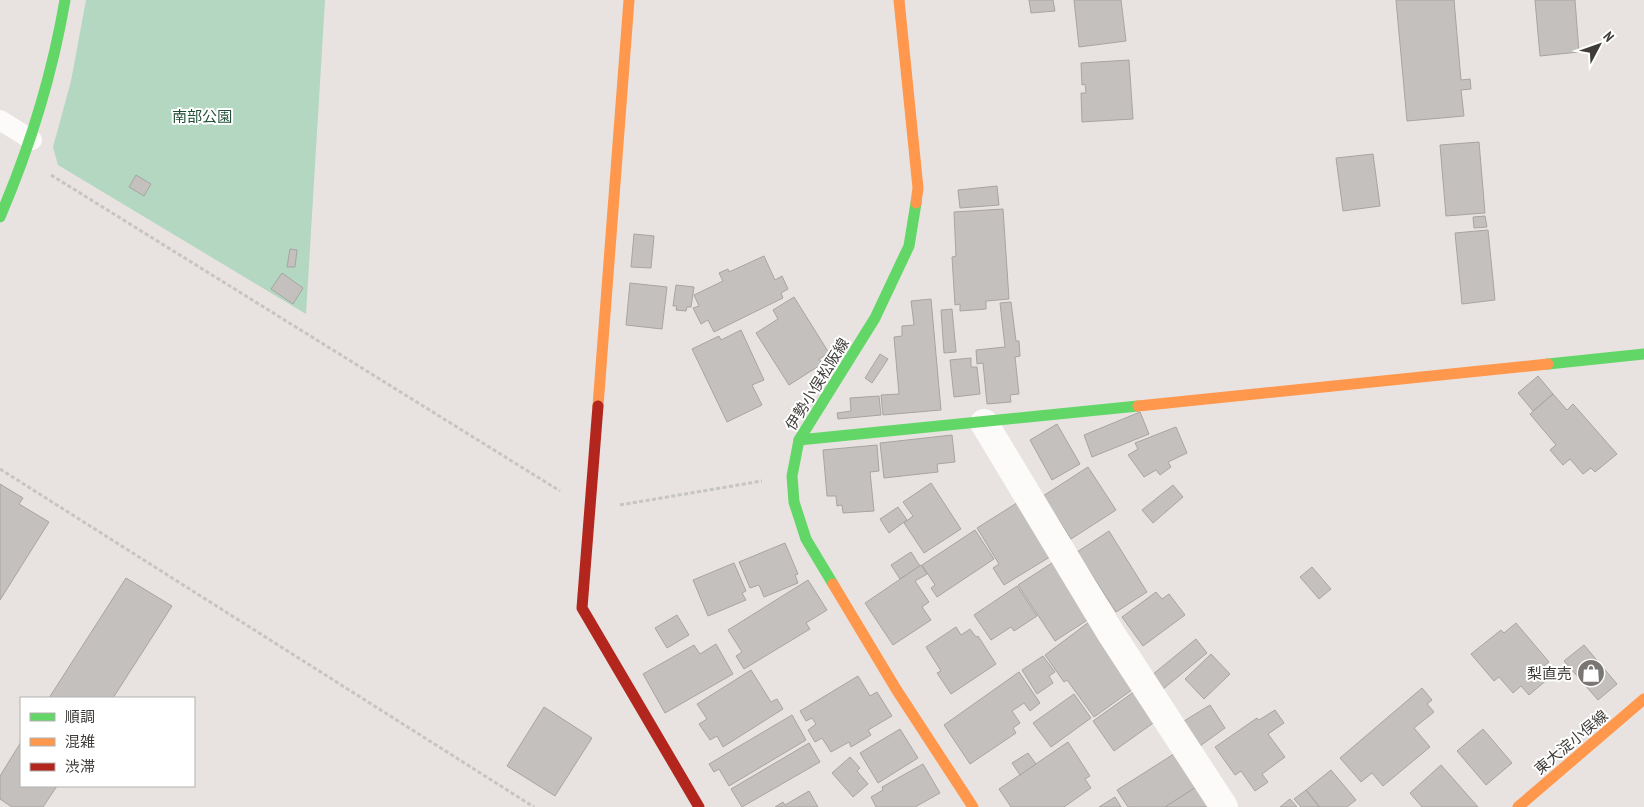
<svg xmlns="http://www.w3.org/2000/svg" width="1644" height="807" font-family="'PT Sans Narrow','Noto Sans JP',sans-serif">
  <rect width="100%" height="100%" fill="#e8e3e0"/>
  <!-- green -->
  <polygon fill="#b3d7c1" points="86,0 325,0 306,314 58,165 53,147 71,81"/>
  <!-- building -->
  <g fill="#c4c0be" stroke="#a7a4a1">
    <polygon points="1029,0 1053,0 1055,11 1031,13"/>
    <polygon points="1074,0 1121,0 1126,41 1079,47"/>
    <polygon points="1396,0 1454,0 1461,80 1470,79 1471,89 1461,90 1464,116 1407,121"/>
    <polygon points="1535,0 1575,0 1579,52 1540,56"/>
    <polygon points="1129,60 1133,119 1082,122 1081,93 1086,93 1085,84 1082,85 1081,63"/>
    <polygon points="1479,142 1485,213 1446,216 1440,145"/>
    <polygon points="1373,154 1380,206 1343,211 1336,158"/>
    <polygon points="136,175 151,184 144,196 129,187"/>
    <polygon points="997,186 999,205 960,208 958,190"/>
    <polygon points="1003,209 1009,299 986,301 986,309 960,311 960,304 955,305 952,257 956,256 954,212"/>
    <polygon points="1485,216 1487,227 1474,228 1473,217"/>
    <polygon points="1488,230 1495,300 1462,304 1455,233"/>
    <polygon points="634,234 654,236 651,268 631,267"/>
    <polygon points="290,249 297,250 295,267 287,267"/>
    <polygon points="764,256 775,280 782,276 788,289 781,293 783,298 714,332 708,320 701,324 693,308 699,306 694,295 723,281 719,273 728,269 729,272"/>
    <polygon points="282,273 303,288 293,304 271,289"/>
    <polygon points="630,283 667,287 662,329 626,325"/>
    <polygon points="676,285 694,287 691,307 687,307 686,311 676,310 677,306 673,306"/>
    <polygon points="794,297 829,353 819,359 822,364 789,385 756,333 778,319 773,310"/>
    <polygon points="931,299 941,410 883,415 881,395 899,394 894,337 902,336 902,326 914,325 911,301"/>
    <polygon points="1011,302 1016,341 1019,341 1020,356 1015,357 1019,394 1010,395 1011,402 987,404 983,363 977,364 976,350 1005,347 1000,303"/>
    <polygon points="952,309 956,352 944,353 941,310"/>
    <polygon points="741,330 764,380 752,385 762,405 727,422 692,349 719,336 721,340"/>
    <polygon points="880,354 888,359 872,383 865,378"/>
    <polygon points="971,358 971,367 977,367 980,394 954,397 950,360"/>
    <polygon points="1538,376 1553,394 1533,411 1518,393"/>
    <polygon points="1553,394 1567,410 1573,404 1617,454 1595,472 1591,468 1583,474 1570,459 1563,465 1550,450 1556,445 1530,414"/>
    <polygon points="879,396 881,415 838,419 837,413 851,411 850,398"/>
    <polygon points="1140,412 1149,434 1092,457 1084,435"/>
    <polygon points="1057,424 1080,464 1052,480 1030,440"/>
    <polygon points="1176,427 1187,453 1168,462 1171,467 1160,475 1156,470 1144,477 1128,455 1138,449 1135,443"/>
    <polygon points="952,435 955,462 937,464 938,472 884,478 880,443"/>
    <polygon points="877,445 879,471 870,472 874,511 843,513 842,505 837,506 836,496 827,496 823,450"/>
    <polygon points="1088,467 1116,510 1071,539 1043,496"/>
    <polygon points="931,483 961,529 924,553 904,523 913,516 903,502"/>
    <polygon points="0,484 23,498 19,504 49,522 0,600"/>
    <polygon points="1173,485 1183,497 1153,523 1142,510"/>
    <polygon points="1020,501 1053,555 1004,585 993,568 999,564 977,528"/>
    <polygon points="898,507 907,520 889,533 880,519"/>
    <polygon points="975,530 994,559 937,597 931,588 935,585 922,565"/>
    <polygon points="1109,531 1147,592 1116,612 1077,552"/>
    <polygon points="785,543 798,574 795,575 798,583 764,597 759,585 750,588 739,562"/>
    <polygon points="911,552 920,566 900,579 891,565"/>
    <polygon points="1055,561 1092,617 1055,641 1018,585"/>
    <polygon points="734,563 746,591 742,593 746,600 708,616 693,580"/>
    <polygon points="921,565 927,574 915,581 929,602 922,607 931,620 893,645 865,603"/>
    <polygon points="1312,567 1331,589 1319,599 1300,577"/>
    <polygon points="126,578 172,606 113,698 49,698"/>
    <polygon points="808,580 827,610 806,623 810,629 744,669 736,656 742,652 728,630"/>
    <polygon points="1017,586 1037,616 1014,631 1011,627 991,640 974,615"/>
    <polygon points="1156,592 1162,599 1169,594 1185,615 1143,646 1122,617"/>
    <polygon points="677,615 689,635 667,648 655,628"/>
    <polygon points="1089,622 1136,687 1094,717 1067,680 1064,682 1045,655"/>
    <polygon points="1516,623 1549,662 1540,669 1548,679 1529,695 1521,686 1513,693 1499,677 1494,681 1471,654 1501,630 1504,633"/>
    <polygon points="956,627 961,635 970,629 976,637 978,636 996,664 951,694 937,673 941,671 926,647"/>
    <polygon points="1196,639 1207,653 1163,689 1152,675"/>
    <polygon points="716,644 733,674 665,713 643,674 694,645 700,654"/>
    <polygon points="1584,645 1617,684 1598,700 1564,661"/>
    <polygon points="1211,654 1230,674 1204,699 1185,679"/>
    <polygon points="1043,656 1055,672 1049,676 1053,683 1037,694 1022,670"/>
    <polygon points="751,670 771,702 777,699 783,709 723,747 717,736 710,740 699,724 707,719 697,704"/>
    <polygon points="1019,672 1040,703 1030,711 1024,703 1012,711 1020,723 1013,728 1016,733 970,764 944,725"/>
    <polygon points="858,676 870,696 877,692 892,716 868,730 871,735 851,747 849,742 831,752 822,738 815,742 808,730 816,724 812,718 806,721 800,711"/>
    <polygon points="1422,688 1432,700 1427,704 1434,712 1414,728 1430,747 1383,786 1372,773 1361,782 1340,758"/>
    <polygon points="1135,691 1156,721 1114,751 1093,721"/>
    <polygon points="1074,694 1091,718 1051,747 1033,723"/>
    <polygon points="1210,705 1225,728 1200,746 1184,721"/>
    <polygon points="544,707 592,738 555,796 507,766"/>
    <polygon points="1275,710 1284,723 1268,734 1285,757 1262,774 1268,782 1255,791 1241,771 1235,775 1215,747 1257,718 1259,720"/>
    <polygon points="792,715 806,740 729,786 719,769 714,772 709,764"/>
    <polygon points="900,729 918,758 878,783 860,753"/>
    <polygon points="1483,729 1512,763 1486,785 1457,751"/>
    <polygon points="21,742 21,786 57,786 43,807 12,807 0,799 0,776"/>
    <polygon points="1068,742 1090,776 1085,779 1091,788 1064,807 1011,807 999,789"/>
    <polygon points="809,743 820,762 742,807 731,789"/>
    <polygon points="1177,752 1198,786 1165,807 1128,807 1117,790"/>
    <polygon points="1028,753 1036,764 1020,775 1012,763"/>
    <polygon points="850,757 860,768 857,771 868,784 853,797 832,773"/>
    <polygon points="923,764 940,793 915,807 876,807 871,797 883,790 882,787"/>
    <polygon points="1441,765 1478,807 1422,807 1410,793"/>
    <polygon points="1331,770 1356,800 1347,807 1320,807 1306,790"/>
    <polygon points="1196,787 1209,807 1165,807"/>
    <polygon points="1306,790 1319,807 1301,807 1294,799"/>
    <polygon points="809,791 818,807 775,807 783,802 785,805"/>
    <polygon points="1115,797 1121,807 1099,807"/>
    <polygon points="1290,799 1297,807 1280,807"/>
  </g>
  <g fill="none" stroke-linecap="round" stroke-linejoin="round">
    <!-- path -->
    <g stroke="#c6c5c3" stroke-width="3" stroke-dasharray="4 2.5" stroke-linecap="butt">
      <polyline points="51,175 560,491"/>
      <polyline points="0,469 534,807"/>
      <polyline points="620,505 762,481"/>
    </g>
    <!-- lane -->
    <polyline stroke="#fcfbfa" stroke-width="20" points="0,120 32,140"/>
    <!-- street -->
    <polyline stroke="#fcfbfa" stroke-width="28" points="984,423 1110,632 1224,807"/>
    <!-- fast -->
    <g stroke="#63d668" stroke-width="11">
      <path d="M0 217C30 147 52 76 65 0"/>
      <polyline points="1548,364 1644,354"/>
      <polyline points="799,440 1138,406"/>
      <polyline points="833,584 806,539 794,502 792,476 799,440 875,318 909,246 916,203"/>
    </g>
    <!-- slow -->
    <g stroke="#ff974d" stroke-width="11">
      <polyline points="899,0 918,188 916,203"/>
      <polyline points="598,406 629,0"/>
      <polyline points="1138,406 1548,364"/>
      <polyline points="833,584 896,689 973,807"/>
      <polyline points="1518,807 1644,699"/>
    </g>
    <!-- jam -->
    <polyline stroke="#b3261e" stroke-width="11" points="598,406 582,608 699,807"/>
  </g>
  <!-- icons -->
  <defs>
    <g id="shop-disc" transform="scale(1.4375)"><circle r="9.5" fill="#7a7673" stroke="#fff"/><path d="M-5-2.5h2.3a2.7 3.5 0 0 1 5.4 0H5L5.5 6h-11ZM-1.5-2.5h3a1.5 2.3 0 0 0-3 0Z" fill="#fff"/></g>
  </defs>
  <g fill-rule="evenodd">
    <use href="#shop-disc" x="1591" y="673"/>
  </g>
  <g text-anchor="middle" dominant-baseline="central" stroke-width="4" stroke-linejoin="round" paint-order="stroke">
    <!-- park labels -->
    <g font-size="15" fill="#204d36" stroke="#fff">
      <text x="202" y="116">南部公園</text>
    </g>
    <!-- street labels -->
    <g font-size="15" fill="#3e3b38" stroke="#fff">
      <text transform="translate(817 384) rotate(-58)">伊勢小俣松阪線</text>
      <text transform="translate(1571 742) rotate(-40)">東大淀小俣線</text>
    </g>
    <!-- poi labels -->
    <g font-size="15" fill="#3e3b38" stroke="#fff" text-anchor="end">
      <text x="1572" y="673">梨直売</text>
    </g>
  </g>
  <!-- legend -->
  <rect x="20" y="697" width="175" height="90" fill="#ffffff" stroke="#b2b1af"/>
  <rect x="30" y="713" width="25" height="8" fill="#63d668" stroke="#b2b1af"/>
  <text x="65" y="722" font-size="15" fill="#3e3b38">順調</text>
  <rect x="30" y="738" width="25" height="8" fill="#ff974d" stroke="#b2b1af"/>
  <text x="65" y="747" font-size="15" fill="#3e3b38">混雑</text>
  <rect x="30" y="763" width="25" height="8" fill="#b3261e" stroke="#b2b1af"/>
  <text x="65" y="772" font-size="15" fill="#3e3b38">渋滞</text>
  <!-- north arrow -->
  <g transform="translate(1599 45) rotate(49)" stroke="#ffffff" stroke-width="4" paint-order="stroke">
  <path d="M0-4L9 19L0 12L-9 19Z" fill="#3e3b38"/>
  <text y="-8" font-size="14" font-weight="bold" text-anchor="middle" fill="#3e3b38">N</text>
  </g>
</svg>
